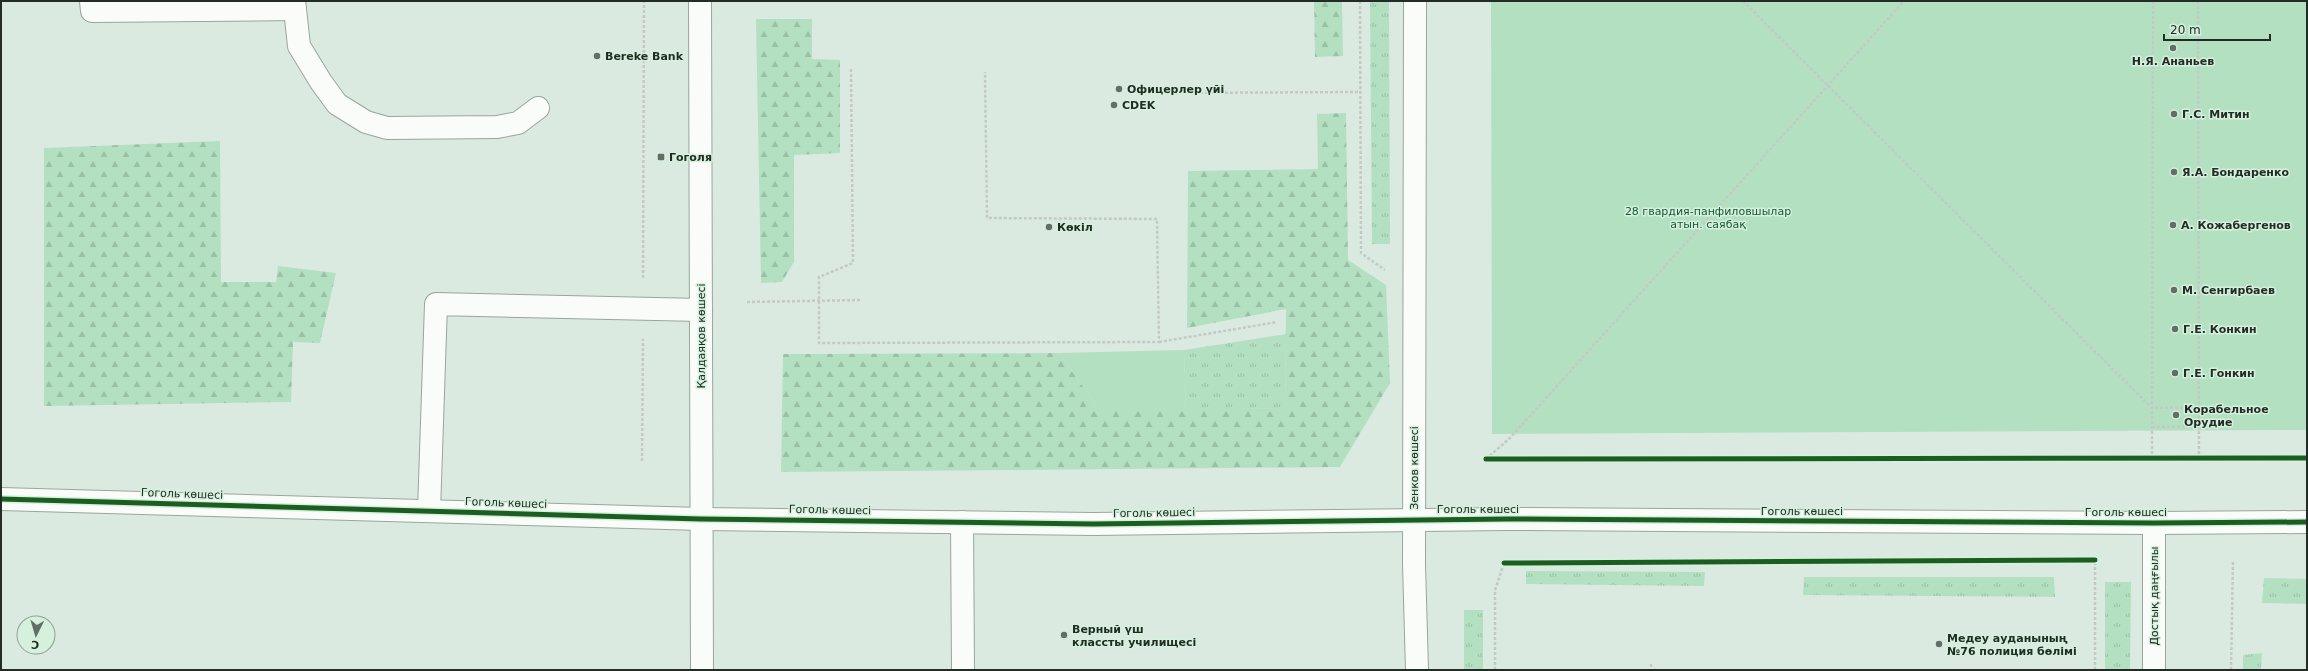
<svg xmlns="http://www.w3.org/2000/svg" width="2308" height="671" font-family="'DejaVu Sans',sans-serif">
  <defs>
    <pattern id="grass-tufts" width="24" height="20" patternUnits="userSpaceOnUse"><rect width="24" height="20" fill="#b3e0c1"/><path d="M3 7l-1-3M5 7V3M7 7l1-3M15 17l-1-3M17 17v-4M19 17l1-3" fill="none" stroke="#9ac0a6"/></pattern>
    <pattern id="forest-firs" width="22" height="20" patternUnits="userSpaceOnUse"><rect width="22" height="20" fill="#b3e0c1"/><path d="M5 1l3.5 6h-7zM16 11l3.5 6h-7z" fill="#9ac0a6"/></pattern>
  </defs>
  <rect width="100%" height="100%" fill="#dbeae0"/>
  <!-- grass -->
  <g fill="url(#grass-tufts)">
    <polygon points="1370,1 1389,1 1390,244 1372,244"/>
    <polygon points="1286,334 1285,408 1186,410 1184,350"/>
    <polygon points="1526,571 1705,572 1704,586 1526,584"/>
    <polygon points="1804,577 2054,577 2055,597 1803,595"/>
    <polygon points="2264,578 2307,579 2307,604 2262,603"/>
    <polygon points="2105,582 2131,582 2130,670 2105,670"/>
    <rect x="1464" y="610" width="19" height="60"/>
    <polygon points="2262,653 2261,670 2243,670 2243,655"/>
  </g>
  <!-- forest -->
  <g fill="url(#forest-firs)">
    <polygon points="1314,1 1342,1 1343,56 1315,57"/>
    <polygon points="756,19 812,19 812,59 840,60 840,153 794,155 794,262 782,282 761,283"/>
    <polygon points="1346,113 1348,260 1386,285 1390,383 1340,467 781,472 783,354 1059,353 1100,410 1285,408 1286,309 1187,328 1188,171 1318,169 1317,114"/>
    <polygon points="220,141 221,282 276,282 278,266 336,273 320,343 293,342 291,402 44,406 44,148"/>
  </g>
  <!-- green -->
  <g fill="#b3e0c1">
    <polygon points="1491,1 2307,1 2307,430 1492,434"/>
    <polygon points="1184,350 1186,410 1100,410 1059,353"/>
  </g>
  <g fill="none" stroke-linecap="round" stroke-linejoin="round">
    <!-- minor casing -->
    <g stroke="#9aa59d" stroke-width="24">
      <g id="minor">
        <polyline points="91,1 92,11 295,9 294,1"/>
        <polyline points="700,1 702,670"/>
        <polyline points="1415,1 1414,564 1417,670"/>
        <polyline points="295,9 299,46 321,82 337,104 366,122 387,128 497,127 518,123 538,108"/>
        <polyline points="1,499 701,519 1093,524 1507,519 2154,523 2307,522"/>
        <polyline points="429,511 436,304 701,310"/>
        <polyline points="962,522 963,670"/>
        <polyline points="2154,670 2154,523"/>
      </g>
    </g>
    <!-- path -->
    <g stroke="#c4c9c6" stroke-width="2.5" stroke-dasharray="3 2" stroke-linecap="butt">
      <polyline points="1360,1 1361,253 1385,270"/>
      <polyline points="1743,1 2152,408 2199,407"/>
      <polyline points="2198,1 2199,458"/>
      <polyline points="851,69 853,263 819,277 819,343 1159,342 1157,219 987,218 985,72"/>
      <polyline points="1160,93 1361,92"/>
      <polyline points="643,278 644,1"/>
      <polyline points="747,302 862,300"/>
      <polyline points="1159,342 1277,322"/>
      <polyline points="2152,427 2199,426"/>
      <polyline points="1486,459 1510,438 1904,1"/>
      <polyline points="2152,459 2153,1"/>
      <polyline points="642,461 643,339"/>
      <polyline points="1651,664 1651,670"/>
      <polyline points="1495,670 1495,590 1504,563"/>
      <polyline points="2095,670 2095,560"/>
      <polyline points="2231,670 2233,560"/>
    </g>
    <!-- minor -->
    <use href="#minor" stroke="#fafcfa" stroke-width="22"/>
    <!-- cycleway casing -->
    <g stroke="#d5f0dd" stroke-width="8">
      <g id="cycleway">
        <polyline points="1486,459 2307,458"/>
        <polyline points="1,499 701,519 1093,524 1507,519 2154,523 2307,522"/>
        <polyline points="1504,563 2095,560"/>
      </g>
    </g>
    <!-- cycleway -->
    <use href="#cycleway" stroke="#1b5e20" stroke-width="5"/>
  </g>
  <!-- markers -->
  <g fill="#636e66" stroke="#d5f0dd" stroke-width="1.5">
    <circle cx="2173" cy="48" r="4"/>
    <circle cx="597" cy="56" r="4"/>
    <circle cx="1119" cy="89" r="4"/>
    <circle cx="1114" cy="105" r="4"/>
    <circle cx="2174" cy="114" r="4"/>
    <rect x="657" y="153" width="8" height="8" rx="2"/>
    <circle cx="2174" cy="172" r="4"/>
    <circle cx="2173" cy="225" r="4"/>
    <circle cx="1049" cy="227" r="4"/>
    <circle cx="2174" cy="290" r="4"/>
    <circle cx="2175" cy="329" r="4"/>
    <circle cx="2175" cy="373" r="4"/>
    <circle cx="2176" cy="415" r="4"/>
    <circle cx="1064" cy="635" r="4"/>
    <circle cx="1939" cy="644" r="4"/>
  </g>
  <g text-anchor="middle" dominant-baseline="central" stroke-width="3" stroke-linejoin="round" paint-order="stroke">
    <!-- poi labels -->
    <g font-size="11" font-weight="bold" fill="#222c25" stroke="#d5f0dd" text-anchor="start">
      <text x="605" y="56">Bereke Bank</text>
      <text x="2173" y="61" text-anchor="middle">Н.Я. Ананьев</text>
      <text x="1127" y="89">Офицерлер үйі</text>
      <text x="1122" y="105">CDEK</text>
      <text x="2182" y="114">Г.С. Митин</text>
      <text x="669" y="157">Гоголя</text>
      <text x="2182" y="172">Я.А. Бондаренко</text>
      <text x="2181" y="225">А. Кожабергенов</text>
      <text x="1057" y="227">Көкіл</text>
      <text x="2182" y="290">М. Сенгирбаев</text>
      <text x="2183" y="329">Г.E. Конкин</text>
      <text x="2183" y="373">Г.Е. Гонкин</text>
      <text x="2184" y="409">Корабельное<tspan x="2184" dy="13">Орудие</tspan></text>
      <text x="1072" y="629">Верный үш<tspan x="1072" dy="13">классты училищесі</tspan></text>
      <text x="1947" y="638">Медеу ауданының<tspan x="1947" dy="13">№76 полиция бөлімі</tspan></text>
    </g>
    <!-- park labels -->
    <g font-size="11" fill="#155933" stroke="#d5f0dd">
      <text x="1708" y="211">28 гвардия-панфиловшылар<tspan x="1708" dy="13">атын. саябақ</tspan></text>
    </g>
    <!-- street labels -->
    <g font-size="11" fill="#222c25" stroke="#d5f0dd">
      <text transform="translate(701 336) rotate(-90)">Қалдаяқов көшесі</text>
      <text transform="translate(1414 468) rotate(-90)">Зенков көшесі</text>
      <text transform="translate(182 494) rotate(2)">Гоголь көшесі</text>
      <text transform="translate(506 503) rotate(2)">Гоголь көшесі</text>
      <text x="1478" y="509">Гоголь көшесі</text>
      <text transform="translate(830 510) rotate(1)">Гоголь көшесі</text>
      <text x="1802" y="511">Гоголь көшесі</text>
      <text x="2126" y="512">Гоголь көшесі</text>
      <text transform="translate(1154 513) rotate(-1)">Гоголь көшесі</text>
      <text transform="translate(2154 596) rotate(-90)">Достық даңғылы</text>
    </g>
  </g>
  <!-- border -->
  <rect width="2308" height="671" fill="none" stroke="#222c25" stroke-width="4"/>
  <!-- north arrow -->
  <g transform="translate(36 635) rotate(185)"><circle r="19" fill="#d5f0dd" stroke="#8da293"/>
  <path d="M0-3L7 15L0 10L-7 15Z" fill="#636e66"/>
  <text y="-6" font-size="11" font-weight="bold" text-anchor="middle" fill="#222c25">С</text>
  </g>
  <!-- scale -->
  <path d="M2164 34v6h106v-6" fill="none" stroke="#222c25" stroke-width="2"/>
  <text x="2170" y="34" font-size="12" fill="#222c25" stroke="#d5f0dd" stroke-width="3" paint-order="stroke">20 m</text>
</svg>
